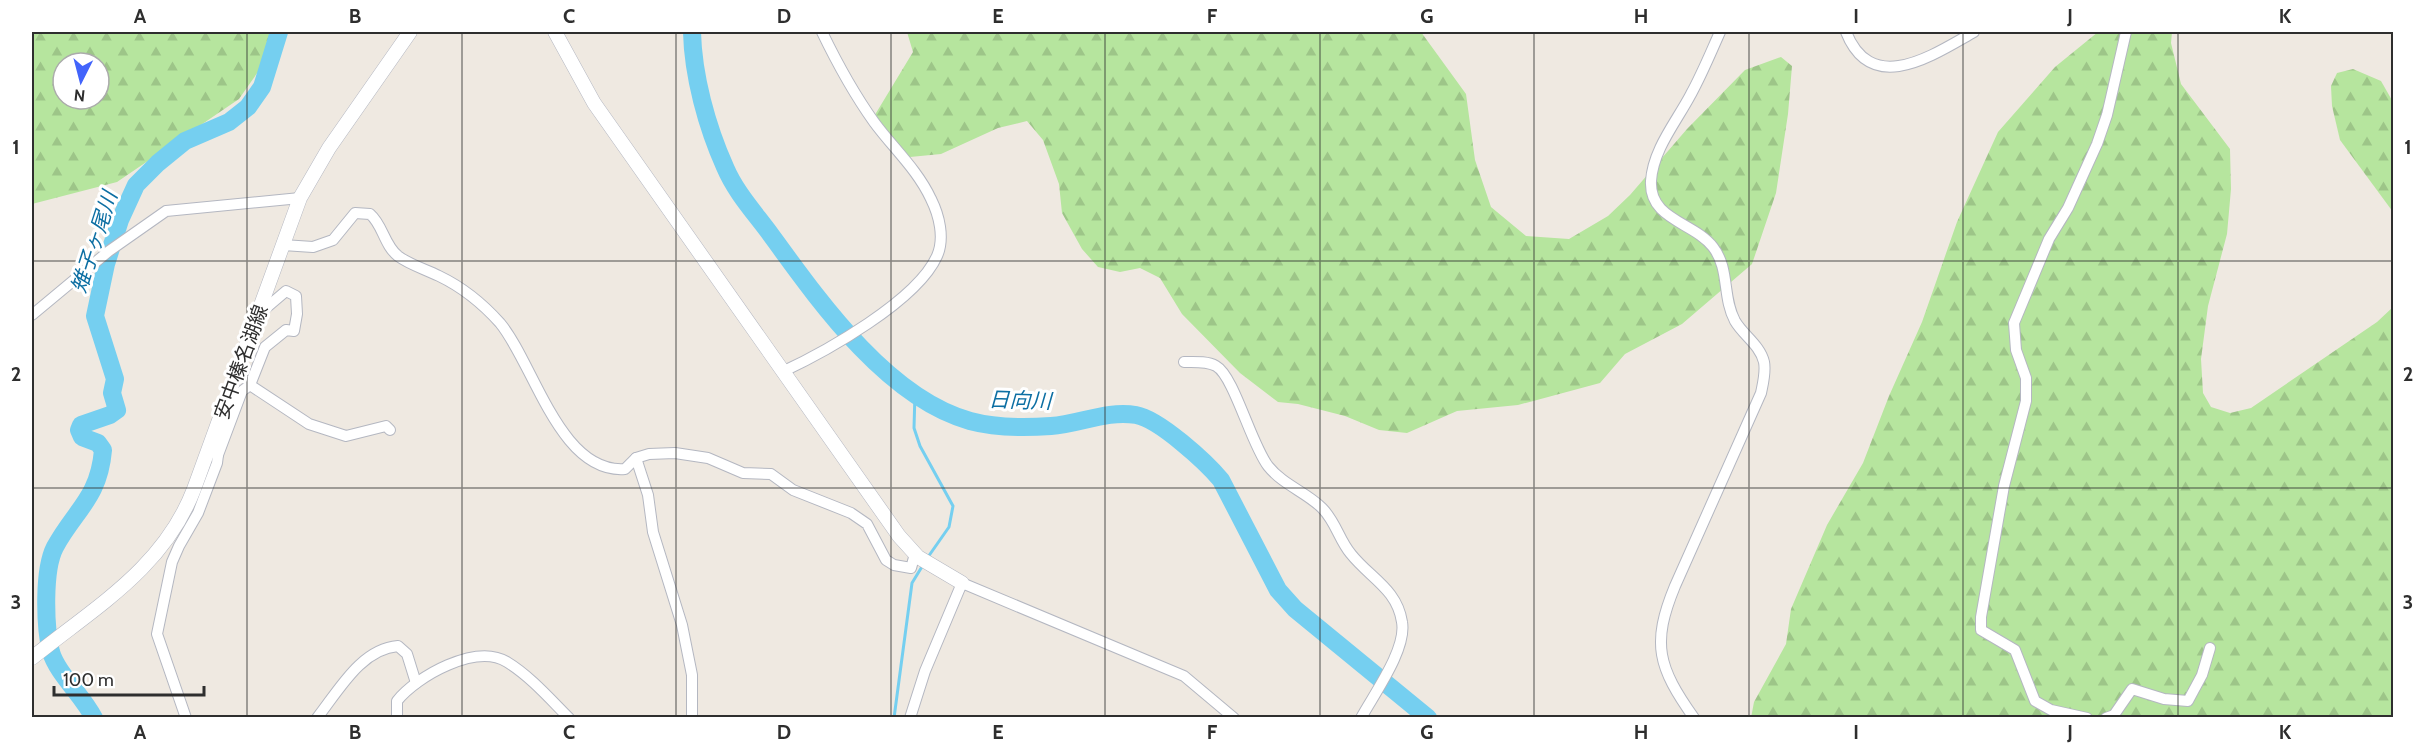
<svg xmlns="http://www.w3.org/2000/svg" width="2425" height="749" font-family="Cabin,'Noto Sans JP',sans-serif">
  <defs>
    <pattern id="forest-firs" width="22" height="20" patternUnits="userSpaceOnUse" patternTransform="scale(1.5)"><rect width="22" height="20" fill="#b6e59e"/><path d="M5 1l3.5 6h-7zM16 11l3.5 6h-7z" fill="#9dc588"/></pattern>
  </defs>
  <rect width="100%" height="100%" fill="#efe9e1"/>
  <!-- forest -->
  <g fill="url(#forest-firs)" fill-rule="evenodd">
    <path d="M32 32H286L239 99 117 182 32 204ZM63 63H99V99H63Z"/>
    <polygon points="907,32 1421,32 1466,94 1475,160 1491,207 1526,236 1569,239 1608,216 1630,195 1687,129 1745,70 1781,57 1792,66 1788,114 1776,193 1752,264 1682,324 1625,354 1600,383 1518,405 1457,411 1407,433 1379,430 1345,416 1298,404 1278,402 1240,373 1182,314 1160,278 1140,268 1120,272 1098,267 1082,249 1062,213 1059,184 1043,140 1027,121 998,128 941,154 910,157 870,123 913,52"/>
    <polygon points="2098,32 2172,32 2171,43 2181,84 2230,149 2231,189 2227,234 2208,306 2201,359 2203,393 2211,407 2230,413 2251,408 2377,322 2393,307 2393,717 1751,718 1754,702 1786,644 1791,609 1827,525 1863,463 1889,396 1922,322 1957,222 1998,132 2055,67"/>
    <polygon points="2353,69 2381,81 2393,102 2393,212 2340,140 2332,106 2331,86 2337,73"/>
  </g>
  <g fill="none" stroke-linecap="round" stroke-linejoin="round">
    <!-- stream -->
    <g stroke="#75cff0" stroke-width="3">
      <polyline points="915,393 914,428 920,446 953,506 949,527 928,557"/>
      <polyline points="894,718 912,583 923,565"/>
    </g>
    <!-- river -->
    <g stroke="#75cff0" stroke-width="18">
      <path d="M692 32C693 76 707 127 725 167 736 193 755 213 771 235 819 301 887 398 970 421 996 428 1025 428 1051 426 1080 424 1107 410 1136 415 1159 419 1206 462 1221 480L1278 590 1295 609 1428 718"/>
      <path d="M94 718C83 696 57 673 51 652 45 627 43 570 55 547 75 510 99 498 103 450L98 443 82 437 79 430 81 425 110 415 117 410 112 393 115 379 95 316 106 264 120 220 136 185 158 163 185 141 229 122 248 107 262 87 279 32"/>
    </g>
    <!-- street casing -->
    <g stroke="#b4b7c1" stroke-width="12">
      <g id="street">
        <path d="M1846 32C1872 97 1933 55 1974 32"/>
        <path d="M283 245 313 247 333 240 355 213 370 214C383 225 384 245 398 256 410 265 425 269 439 276 462 287 483 304 500 323 534 364 560 474 625 469L636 458 649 454 675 453 708 458 743 473 771 474 793 490 851 513 867 524 886 560 894 565 911 568 915 554"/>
        <polyline points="32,315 109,251 166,211 300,198"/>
        <path d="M1184 362C1194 362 1207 361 1216 366 1234 376 1251 444 1268 466 1283 485 1306 492 1322 508 1336 522 1339 540 1351 554 1370 578 1397 589 1402 622 1407 649 1374 694 1361 718"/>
        <path d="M782 372C825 352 917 301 937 256 945 238 939 215 931 199 917 169 893 148 874 122 854 94 837 63 822 32"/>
        <polyline points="250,385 265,347 286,330 294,331 297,314 296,296 286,291 266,308 260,308"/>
        <polyline points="218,455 242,391 250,385 309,424 346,436 386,426 390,430"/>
        <polyline points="636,458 648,495 653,532 682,625 692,675 692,718"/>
        <polyline points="186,718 157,634 172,562 179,546 198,513 217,463 218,455 209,449"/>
        <path d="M317 718C339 690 361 649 398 646L407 654 416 683"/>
        <path d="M397 718V701C417 676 476 643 507 662 530 676 550 699 569 718"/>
        <polyline points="910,718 925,671 962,583 1184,676 1234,718"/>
        <path d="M1694 718C1658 667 1651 644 1675 586L1761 393C1763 383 1766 372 1764 362 1760 345 1743 335 1735 321 1722 297 1730 269 1713 247 1694 222 1649 220 1651 181 1653 149 1677 121 1691 94 1702 74 1711 52 1720 32"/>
        <polyline points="2087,718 2051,710 2035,701 2015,650 1981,630 1981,617 2004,486 2026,401 2026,378 2016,350 2014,323 2049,239 2068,208 2097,144 2107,115 2126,32"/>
        <polyline points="2106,718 2114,715 2132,689 2164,699 2188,701 2202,675 2210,648"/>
      </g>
    </g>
    <!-- secondary casing -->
    <g stroke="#b4b7c1" stroke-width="15">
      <g id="secondary">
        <polyline points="555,32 594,103 899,536 918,557 962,583"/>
        <path d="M32 658C95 607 164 568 194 489L300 198 329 148 410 32"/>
      </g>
    </g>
    <!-- street -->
    <use href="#street" stroke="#fff" stroke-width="10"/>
    <!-- secondary -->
    <use href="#secondary" stroke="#fff" stroke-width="14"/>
  </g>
  <!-- grid -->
  <path fill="none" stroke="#2e2e2e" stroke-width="1.5" stroke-opacity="0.55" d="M247 32V718M462 32V718M676 32V718M891 32V718M1105 32V718M1320 32V718M1534 32V718M1749 32V718M1963 32V718M2178 32V718M32 261H2394M32 488H2394"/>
  <g text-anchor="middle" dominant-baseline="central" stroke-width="6" stroke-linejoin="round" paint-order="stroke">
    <!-- street labels -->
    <g font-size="20" fill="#2e2e2e" stroke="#fff">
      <text transform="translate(241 362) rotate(-70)">安中榛名湖線</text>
    </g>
    <!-- water labels -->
    <g font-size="21" font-style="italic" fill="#0d6fa3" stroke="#fff">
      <text transform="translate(94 242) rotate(-72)">雉子ヶ尾川</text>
      <text transform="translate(1020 400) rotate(2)">日向川</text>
    </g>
  </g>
  <!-- border -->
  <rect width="2425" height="749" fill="none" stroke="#ffffff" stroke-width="66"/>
  <!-- north arrow -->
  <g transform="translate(81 81) rotate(186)"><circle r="28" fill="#ffffff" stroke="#ababab" stroke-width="1.5"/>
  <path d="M0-4.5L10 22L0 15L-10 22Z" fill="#4264fb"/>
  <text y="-9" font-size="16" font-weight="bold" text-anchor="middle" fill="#2e2e2e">N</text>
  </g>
  <!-- scale -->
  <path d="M54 686v9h150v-9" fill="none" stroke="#2e2e2e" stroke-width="3"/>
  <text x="63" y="686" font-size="18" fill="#2e2e2e" stroke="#ffffff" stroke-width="4.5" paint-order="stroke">100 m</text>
  <rect x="33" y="33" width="2359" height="683" fill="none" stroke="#2e2e2e" stroke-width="2"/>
  <g font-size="20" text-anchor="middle" font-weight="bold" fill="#2e2e2e">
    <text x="140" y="23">A</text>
    <text x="355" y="23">B</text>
    <text x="569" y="23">C</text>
    <text x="784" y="23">D</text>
    <text x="998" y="23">E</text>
    <text x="1212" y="23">F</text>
    <text x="1427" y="23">G</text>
    <text x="1641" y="23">H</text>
    <text x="1856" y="23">I</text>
    <text x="2070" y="23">J</text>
    <text x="2285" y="23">K</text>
    <text x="16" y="154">1</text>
    <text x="2408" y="154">1</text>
    <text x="16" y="381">2</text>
    <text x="2408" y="381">2</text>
    <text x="16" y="609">3</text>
    <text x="2408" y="609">3</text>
    <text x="140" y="739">A</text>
    <text x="355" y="739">B</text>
    <text x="569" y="739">C</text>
    <text x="784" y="739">D</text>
    <text x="998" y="739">E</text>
    <text x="1212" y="739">F</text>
    <text x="1427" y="739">G</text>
    <text x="1641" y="739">H</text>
    <text x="1856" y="739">I</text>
    <text x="2070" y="739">J</text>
    <text x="2285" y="739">K</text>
  </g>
</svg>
